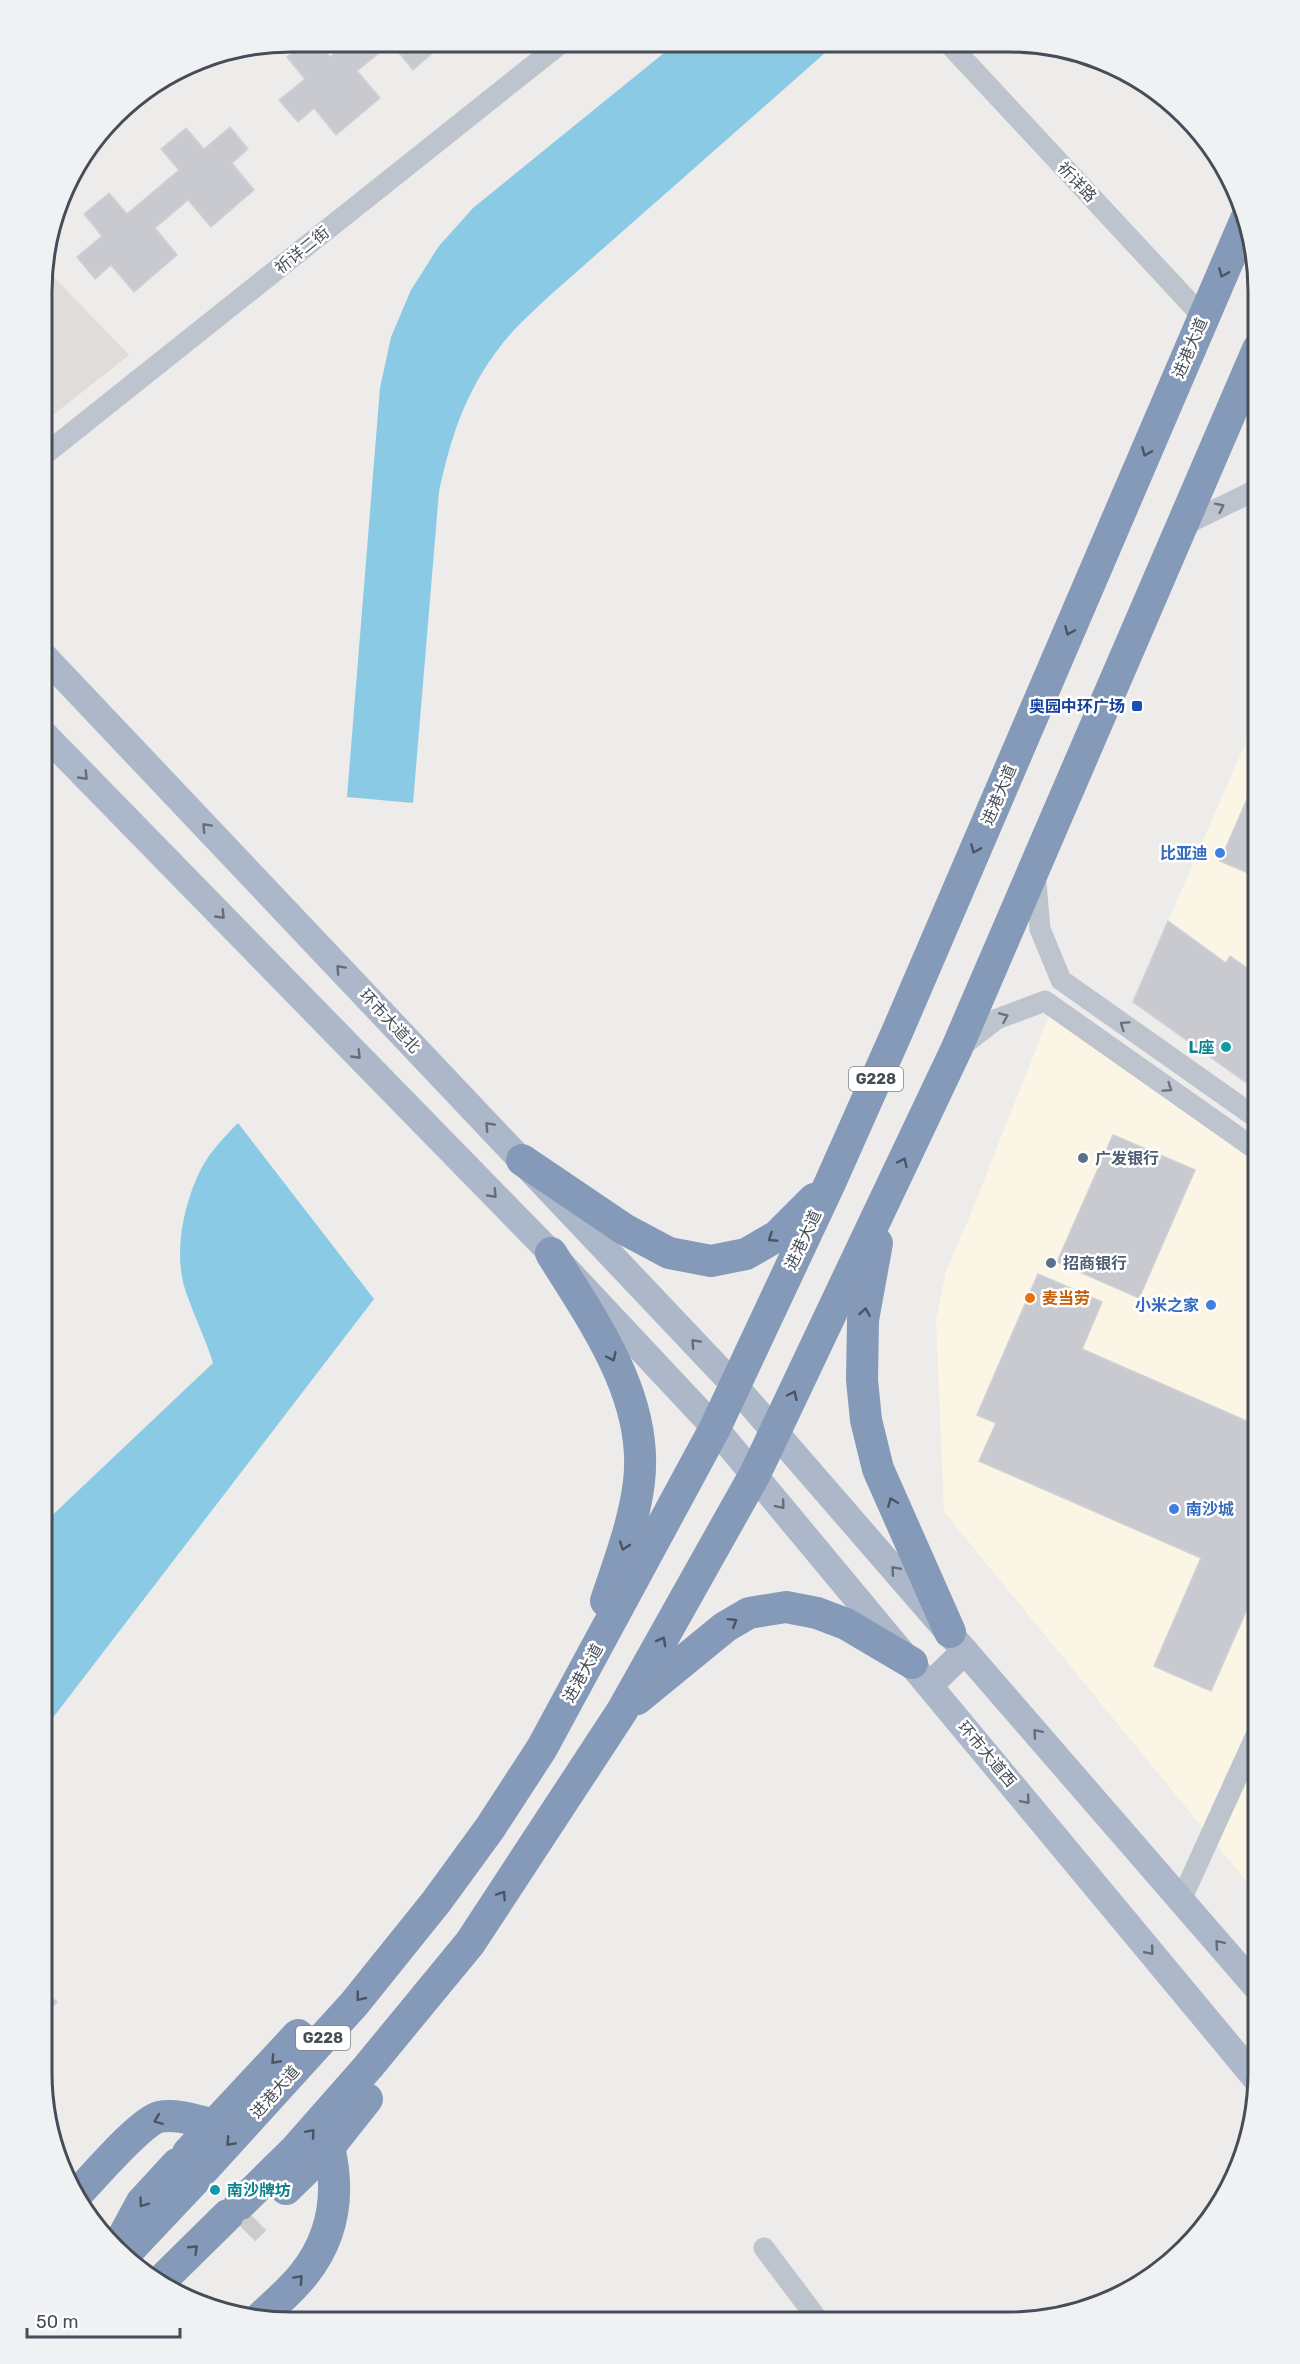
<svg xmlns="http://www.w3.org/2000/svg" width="1300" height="2364" font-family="Rubik,'Noto Sans SC',sans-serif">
  <rect width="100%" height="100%" fill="#eeeceb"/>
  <!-- commercial -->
  <g fill="#faf5e4">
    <polygon points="1258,714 1258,1091 1133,1002"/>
    <polygon points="1050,1014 1258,1165 1257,1894 944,1512 936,1320 946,1271 969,1218"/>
  </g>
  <!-- education -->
  <polygon fill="#dfdddc" points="44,267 129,355 44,422"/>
  <!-- water -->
  <g fill="#8acae5">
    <path d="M675 44 834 45 547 298C536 309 524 319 514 330 470 379 452 430 439 492L413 803 347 797 380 388 391 337 411 290 439 246 473 208Z"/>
    <path d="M238 1123 374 1299 42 1732 43 1524 213 1363C205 1337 192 1312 184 1286 174 1249 184 1203 201 1169 210 1152 224 1137 238 1123Z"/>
  </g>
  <!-- building -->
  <g fill="#c9cad0" stroke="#d0d1d7" stroke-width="1.5">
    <polygon points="305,42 317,42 330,57 347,42 444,43 413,70 391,43 357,71 380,98 336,135 314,108 298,122 279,100 305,79 287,57"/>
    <polygon points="230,127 248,149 232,163 254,190 211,227 188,200 155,228 177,255 134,292 111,265 95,279 77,257 102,236 84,214 109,193 127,214 179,170 161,149 186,128 204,149"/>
    <polygon points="1258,774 1258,877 1220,861"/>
    <polygon points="1168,921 1226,963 1230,956 1258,976 1258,1091 1133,1002"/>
    <polygon points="1113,1135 1195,1170 1139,1298 1057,1262"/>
    <polygon points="1038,1274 1102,1302 1082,1349 1258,1426 1258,1584 1211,1691 1154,1666 1201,1558 979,1461 996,1423 977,1415"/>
    <polygon points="42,1987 57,2002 42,2017"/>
  </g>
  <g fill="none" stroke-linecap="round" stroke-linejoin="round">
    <!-- highway-tunnel -->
    <polyline stroke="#cccccd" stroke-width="32" stroke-dasharray="32 16" stroke-linecap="butt" points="244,2230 255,2219"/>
    <!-- minor -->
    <g stroke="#bdc4cd" stroke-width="21">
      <polyline points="951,46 1204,318"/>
      <polyline points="44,455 560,44"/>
      <polyline points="1182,526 1258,489"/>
      <polyline points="1035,872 1040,929 1061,980 1258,1119"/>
      <polyline points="959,1048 997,1019 1045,1001 1258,1151"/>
      <polyline points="1181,1900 1258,1731"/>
      <polyline points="764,2248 819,2321"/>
    </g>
    <!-- major -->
    <g stroke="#acb8c9" stroke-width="27">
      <polyline points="44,656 735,1386 1257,1988"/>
      <polyline points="44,734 551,1253 715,1428 1257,2080"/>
      <polyline points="930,1685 965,1651"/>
    </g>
    <!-- highway -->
    <g stroke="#8599b8" stroke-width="32">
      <polyline points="522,1160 624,1229 669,1253 711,1261 746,1254 777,1236 814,1199"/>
      <polyline points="877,1243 863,1320 862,1380 866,1420 878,1469 950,1632"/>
      <path d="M551 1253C593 1321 649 1397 639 1482 634 1523 619 1562 606 1601"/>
      <polyline points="637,1699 725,1627 749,1613 786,1607 817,1613 846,1624 912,1663"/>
      <polyline points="188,2153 298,2035"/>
      <polyline points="204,2169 354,2004 436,1902 490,1828 542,1748 715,1428 830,1183 898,1030 1246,219"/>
      <polyline points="286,2189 329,2147 367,2099"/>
      <path d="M77 2194C94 2177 139 2123 159 2117 176 2113 198 2121 215 2125"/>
      <polyline points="240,2204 294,2151 368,2067 470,1943 622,1711 755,1474 956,1050 1258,349"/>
      <polyline points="117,2248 142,2202 177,2164"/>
      <polyline points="127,2252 194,2181"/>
      <polyline points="160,2282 228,2215"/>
      <path d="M258 2320C273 2305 291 2291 304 2274 334 2236 340 2193 329 2147"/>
    </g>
  </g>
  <!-- one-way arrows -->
  <defs><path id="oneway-chevron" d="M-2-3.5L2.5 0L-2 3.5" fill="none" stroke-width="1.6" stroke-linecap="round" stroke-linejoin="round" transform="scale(1.5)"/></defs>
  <g stroke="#4b5561">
    <use href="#oneway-chevron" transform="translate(1223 273) rotate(113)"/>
    <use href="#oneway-chevron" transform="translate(1146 452) rotate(113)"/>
    <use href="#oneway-chevron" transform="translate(1069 631) rotate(113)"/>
    <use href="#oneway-chevron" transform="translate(975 849) rotate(113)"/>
    <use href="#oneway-chevron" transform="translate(903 1162) rotate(-65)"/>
    <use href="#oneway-chevron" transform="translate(772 1238) rotate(147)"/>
    <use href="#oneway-chevron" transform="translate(865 1312) rotate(-81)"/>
    <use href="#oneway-chevron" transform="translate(612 1357) rotate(65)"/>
    <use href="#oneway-chevron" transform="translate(793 1395) rotate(-65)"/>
    <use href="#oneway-chevron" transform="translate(892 1502) rotate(-112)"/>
    <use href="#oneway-chevron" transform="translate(624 1546) rotate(109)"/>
    <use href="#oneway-chevron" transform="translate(733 1622) rotate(-32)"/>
    <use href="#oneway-chevron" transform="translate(662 1641) rotate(-61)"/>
    <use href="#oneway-chevron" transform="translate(502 1895) rotate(-56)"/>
    <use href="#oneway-chevron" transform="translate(360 1997) rotate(129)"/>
    <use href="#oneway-chevron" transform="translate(275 2060) rotate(133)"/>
    <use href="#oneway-chevron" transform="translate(158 2120) rotate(159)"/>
    <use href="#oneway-chevron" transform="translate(311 2133) rotate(-49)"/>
    <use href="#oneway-chevron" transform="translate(230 2142) rotate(133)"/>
    <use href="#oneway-chevron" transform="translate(143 2203) rotate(126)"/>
    <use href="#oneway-chevron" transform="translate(194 2249) rotate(-44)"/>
    <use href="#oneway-chevron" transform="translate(299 2279) rotate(-47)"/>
  </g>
  <g stroke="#69717a">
    <use href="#oneway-chevron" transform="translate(1220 507) rotate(-26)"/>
    <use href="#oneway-chevron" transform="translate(1004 1017) rotate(-23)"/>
    <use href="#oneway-chevron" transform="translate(1124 1025) rotate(-145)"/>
    <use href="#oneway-chevron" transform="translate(1168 1088) rotate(35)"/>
  </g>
  <g stroke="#646d79">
    <use href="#oneway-chevron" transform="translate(84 776) rotate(46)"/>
    <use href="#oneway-chevron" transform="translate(206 827) rotate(-133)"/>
    <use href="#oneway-chevron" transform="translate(221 915) rotate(46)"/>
    <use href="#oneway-chevron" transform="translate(340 969) rotate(-133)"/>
    <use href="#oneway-chevron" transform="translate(357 1055) rotate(46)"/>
    <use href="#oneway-chevron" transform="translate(489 1126) rotate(-133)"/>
    <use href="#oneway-chevron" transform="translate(493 1194) rotate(46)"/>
    <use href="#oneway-chevron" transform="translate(695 1343) rotate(-133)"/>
    <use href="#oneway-chevron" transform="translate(781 1505) rotate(50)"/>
    <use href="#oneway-chevron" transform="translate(895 1570) rotate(-131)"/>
    <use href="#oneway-chevron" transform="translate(1037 1733) rotate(-131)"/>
    <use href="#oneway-chevron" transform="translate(1026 1800) rotate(50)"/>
    <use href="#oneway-chevron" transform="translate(1219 1944) rotate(-131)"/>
    <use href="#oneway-chevron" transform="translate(1150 1951) rotate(50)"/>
  </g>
  <!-- markers -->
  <rect fill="#1a4fb4" stroke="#fff" stroke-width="2" x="1131" y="700" width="12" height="12" rx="3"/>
  <g fill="#3f7fe0" stroke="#fff" stroke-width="2">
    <circle cx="1220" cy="853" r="6"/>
    <circle cx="1211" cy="1305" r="6"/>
    <circle cx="1174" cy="1509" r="6"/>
  </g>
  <g fill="#0f9aa8" stroke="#fff" stroke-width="2">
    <circle cx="1226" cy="1047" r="6"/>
    <circle cx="215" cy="2190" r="6"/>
  </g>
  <g fill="#5c6f8a" stroke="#fff" stroke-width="2">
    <circle cx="1083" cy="1158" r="6"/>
    <circle cx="1051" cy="1263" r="6"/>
  </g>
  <circle fill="#e8710a" stroke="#fff" stroke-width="2" cx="1030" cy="1298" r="6"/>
  <g text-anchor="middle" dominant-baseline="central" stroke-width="5" stroke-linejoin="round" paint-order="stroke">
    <!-- shield labels -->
    <g fill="#fff" stroke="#7d8289" stroke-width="1.5">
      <rect x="849" y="1067" width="54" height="24" rx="4.5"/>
      <rect x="296" y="2026" width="54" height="24" rx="4.5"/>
    </g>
    <g font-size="15" font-weight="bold" fill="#454d57">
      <text x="876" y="1079">G228</text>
      <text x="323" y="2038">G228</text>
    </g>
    <!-- street labels -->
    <g font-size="16" fill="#454d57" stroke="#fff">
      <text transform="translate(1077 182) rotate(47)">祈详路</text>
      <text transform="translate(302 250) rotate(-39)">祈详二街</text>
      <text transform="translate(1190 348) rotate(-67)">进港大道</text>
      <text transform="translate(999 795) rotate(-67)">进港大道</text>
      <text transform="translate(390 1021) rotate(47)">环市大道北</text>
      <text transform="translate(803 1240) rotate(-65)">进港大道</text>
      <text transform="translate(583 1673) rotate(-61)">进港大道</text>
      <text transform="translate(987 1754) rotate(50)">环市大道西</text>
      <text transform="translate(275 2092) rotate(-48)">进港大道</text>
    </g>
    <!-- transit labels -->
    <g font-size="16" font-weight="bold" fill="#164399" stroke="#fff" text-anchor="end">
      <text x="1125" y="706">奥园中环广场</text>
    </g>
    <!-- shop labels -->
    <g font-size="16" font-weight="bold" fill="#366cbe" stroke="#fff" text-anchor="end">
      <text x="1208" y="853">比亚迪</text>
      <text x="1199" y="1305">小米之家</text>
      <text x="1186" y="1509" text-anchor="start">南沙城</text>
    </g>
    <!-- culture labels -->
    <g font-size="16" font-weight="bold" fill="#0d838f" stroke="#fff" text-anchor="end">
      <text x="1214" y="1047">L座</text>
      <text x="227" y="2190" text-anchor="start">南沙牌坊</text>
    </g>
    <!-- service labels -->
    <g font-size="16" font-weight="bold" fill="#4e5e75" stroke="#fff" text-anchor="start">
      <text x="1095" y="1158">广发银行</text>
      <text x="1063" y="1263">招商银行</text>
    </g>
    <!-- food labels -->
    <g font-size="16" font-weight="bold" fill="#c56008" stroke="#fff" text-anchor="start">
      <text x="1042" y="1298">麦当劳</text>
    </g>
  </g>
  <!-- crop -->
  <path d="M0 0H1300V2364H0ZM291 52H1009A239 239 0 0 1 1248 291V2073A239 239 0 0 1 1009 2312H291A239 239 0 0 1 52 2073V291A239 239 0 0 1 291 52Z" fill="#f0f1f2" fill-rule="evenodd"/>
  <path fill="none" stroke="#454d57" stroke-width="3" d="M291 52H1009A239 239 0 0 1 1248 291V2073A239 239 0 0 1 1009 2312H291A239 239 0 0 1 52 2073V291A239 239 0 0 1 291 52Z"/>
  <!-- scale -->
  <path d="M27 2328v9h153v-9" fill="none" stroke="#454d57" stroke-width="3"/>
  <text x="36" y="2328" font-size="18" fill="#454d57" stroke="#ffffff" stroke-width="4.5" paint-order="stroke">50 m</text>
</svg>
